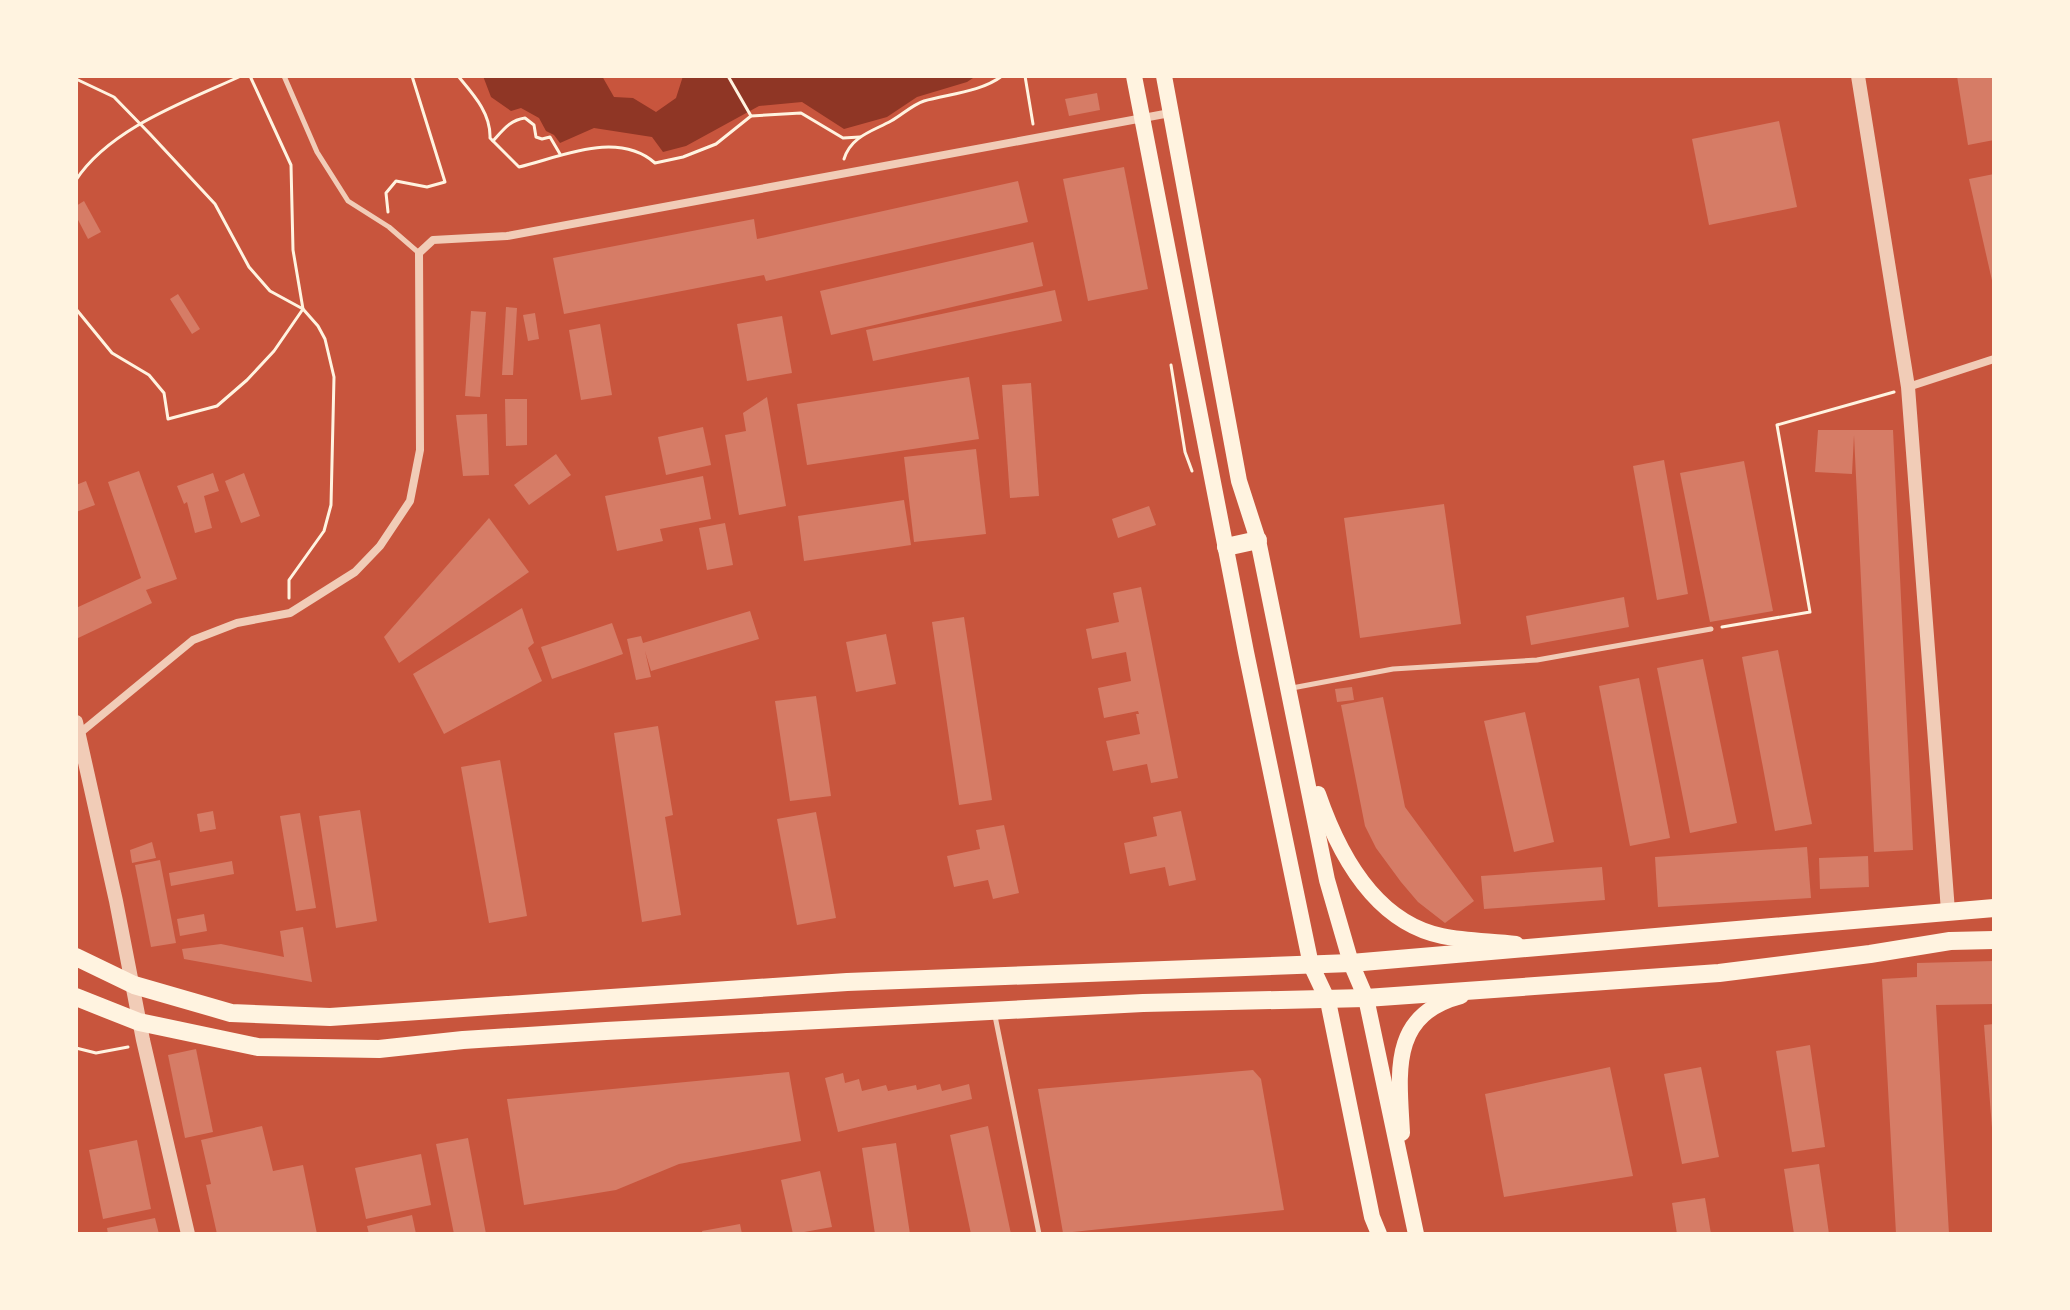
<svg xmlns="http://www.w3.org/2000/svg" width="2070" height="1310" font-family="'Public Sans',sans-serif">
  <rect width="100%" height="100%" fill="#c8553d"/>
  <!-- water -->
  <polygon fill="#8f3625" points="483,76 602,76 614,97 633,98 656,112 676,98 683,76 976,76 967,82 917,97 887,117 844,129 802,102 759,106 686,146 663,152 652,137 594,128 560,143 554,135 546,131 539,118 521,108 511,111 491,97"/>
  <!-- building -->
  <g fill="#d67c66">
    <polygon points="1957,76 1994,76 1994,140 1968,145"/>
    <polygon points="1097,93 1100,110 1069,116 1065,99"/>
    <polygon points="1779,121 1797,207 1709,225 1692,139"/>
    <polygon points="1124,167 1148,289 1088,301 1063,179"/>
    <polygon points="1994,174 1994,285 1993,285 1969,179"/>
    <polygon points="1018,181 1028,222 766,281 764,275 564,314 553,258 754,219 757,239"/>
    <polygon points="84,201 101,232 88,239 76,216 76,206"/>
    <polygon points="1033,242 1043,286 831,335 820,291"/>
    <polygon points="1055,290 1062,321 873,361 866,330"/>
    <polygon points="178,294 200,329 192,334 170,299"/>
    <polygon points="506,307 517,308 513,375 502,375"/>
    <polygon points="471,311 486,312 480,397 465,396"/>
    <polygon points="535,313 539,339 528,341 523,315"/>
    <polygon points="782,316 792,373 747,381 737,324"/>
    <polygon points="600,324 612,395 581,400 569,330"/>
    <polygon points="969,377 979,439 807,465 797,404"/>
    <polygon points="1031,383 1039,496 1010,498 1002,385"/>
    <polygon points="767,397 786,506 739,515 725,435 746,431 743,413"/>
    <polygon points="505,399 527,399 527,445 506,446"/>
    <polygon points="487,414 489,475 463,476 456,415"/>
    <polygon points="703,427 711,465 666,475 658,437"/>
    <polygon points="1818,430 1893,430 1913,850 1874,852 1854,435 1852,474 1815,472"/>
    <polygon points="976,449 986,534 914,542 904,457"/>
    <polygon points="556,454 571,475 529,505 514,485"/>
    <polygon points="1664,460 1688,594 1657,600 1633,466"/>
    <polygon points="1744,461 1773,611 1710,622 1680,473"/>
    <polygon points="139,471 177,579 146,590 152,603 76,639 76,608 141,578 108,482"/>
    <polygon points="213,473 219,491 204,496 212,528 195,533 187,502 184,504 177,486"/>
    <polygon points="244,473 260,516 241,523 225,481"/>
    <polygon points="703,476 711,519 660,529 663,541 617,551 605,496"/>
    <polygon points="86,481 95,505 76,512 76,485"/>
    <polygon points="904,500 911,545 804,561 798,516"/>
    <polygon points="1444,504 1461,624 1360,638 1344,518"/>
    <polygon points="1149,506 1156,525 1118,538 1112,519"/>
    <polygon points="489,518 529,572 399,663 384,637"/>
    <polygon points="725,523 733,565 707,570 699,528"/>
    <polygon points="1141,587 1178,778 1151,783 1147,764 1113,771 1106,741 1140,734 1136,714 1139,714 1138,711 1104,718 1098,688 1131,681 1126,652 1092,659 1086,629 1119,622 1113,593"/>
    <polygon points="1624,597 1629,627 1531,645 1526,616"/>
    <polygon points="522,608 534,643 528,648 542,681 444,734 413,674"/>
    <polygon points="750,611 759,639 651,671 645,651 651,677 636,680 627,639 641,636 643,643"/>
    <polygon points="964,617 992,800 959,805 932,622"/>
    <polygon points="612,623 623,654 552,679 541,647"/>
    <polygon points="886,634 896,684 856,692 846,642"/>
    <polygon points="1778,650 1812,824 1775,831 1742,657"/>
    <polygon points="1703,659 1737,823 1690,833 1657,668"/>
    <polygon points="1639,678 1670,838 1630,846 1599,686"/>
    <polygon points="1352,687 1354,700 1337,702 1335,689"/>
    <polygon points="816,696 831,796 790,801 775,701"/>
    <polygon points="1383,697 1405,807 1474,901 1445,923 1418,902 1401,882 1376,848 1365,826 1341,705"/>
    <polygon points="1525,712 1554,842 1514,852 1484,721"/>
    <polygon points="658,726 673,815 665,817 681,915 642,922 614,733"/>
    <polygon points="500,760 527,916 489,923 461,767"/>
    <polygon points="360,810 377,921 336,928 319,816"/>
    <polygon points="213,811 216,829 200,832 197,814"/>
    <polygon points="1181,811 1196,880 1169,886 1165,867 1130,874 1124,843 1157,836 1153,817"/>
    <polygon points="816,812 836,918 797,925 777,819"/>
    <polygon points="300,813 316,908 296,911 280,816"/>
    <polygon points="1004,825 1019,893 993,899 988,880 954,887 947,856 980,849 976,830"/>
    <polygon points="152,842 156,858 132,863 130,850"/>
    <polygon points="1807,847 1811,898 1658,907 1655,857"/>
    <polygon points="1868,856 1869,887 1820,889 1819,858"/>
    <polygon points="160,860 176,943 151,947 135,865"/>
    <polygon points="232,861 234,874 171,886 169,873"/>
    <polygon points="1602,867 1605,900 1484,909 1481,876"/>
    <polygon points="204,914 207,931 180,936 177,919"/>
    <polygon points="303,927 312,982 184,959 182,949 221,944 284,957 280,931"/>
    <polygon points="1994,961 1994,1004 1936,1005 1949,1234 1896,1234 1882,979 1917,977 1917,963"/>
    <polygon points="1994,1024 1994,1128 1992,1128 1984,1025"/>
    <polygon points="1810,1045 1825,1147 1792,1152 1776,1051"/>
    <polygon points="196,1049 213,1132 185,1138 168,1055"/>
    <polygon points="1610,1067 1633,1176 1504,1197 1485,1094"/>
    <polygon points="1701,1067 1719,1157 1682,1164 1664,1074"/>
    <polygon points="1253,1070 1261,1079 1284,1210 1063,1233 1038,1089"/>
    <polygon points="789,1072 801,1141 679,1164 616,1190 524,1205 507,1099"/>
    <polygon points="843,1073 845,1083 859,1079 862,1091 886,1085 888,1091 916,1085 917,1090 940,1084 942,1091 969,1084 972,1099 838,1132 825,1078"/>
    <polygon points="262,1126 273,1171 303,1165 317,1234 217,1234 206,1185 211,1184 201,1140"/>
    <polygon points="988,1126 1011,1234 971,1234 950,1135"/>
    <polygon points="468,1138 486,1234 454,1234 436,1144"/>
    <polygon points="137,1140 151,1209 103,1219 89,1150"/>
    <polygon points="896,1143 910,1234 875,1234 862,1148"/>
    <polygon points="421,1154 431,1205 366,1219 355,1168"/>
    <polygon points="1819,1164 1829,1234 1794,1234 1784,1169"/>
    <polygon points="820,1171 832,1227 793,1234 781,1180"/>
    <polygon points="1705,1198 1711,1234 1677,1234 1672,1203"/>
    <polygon points="412,1215 416,1234 369,1234 367,1226"/>
    <polygon points="155,1218 159,1234 108,1234 107,1228"/>
    <polygon points="740,1224 742,1234 703,1234 702,1231"/>
  </g>
  <g fill="none" stroke-linecap="round" stroke-linejoin="round">
    <!-- path -->
    <g stroke="#fff3e0" stroke-width="3">
      <path d="M458 76C473 94 491 113 490 138L519 167C561 157 617 130 655 163L683 157 716 144 751 116 801 113 843 138 860 137"/>
      <polyline points="728,76 751,116"/>
      <polyline points="1025,76 1033,124"/>
      <polyline points="76,79 114,97 150,134 215,204 249,267 270,291 303,309 318,326 325,339 334,377 331,505 324,531 289,580 289,598"/>
      <path d="M493 141C503 130 510 120 525 118L534 125 536 137 542 139 550 137 560 154"/>
      <path d="M844 159C851 136 873 131 891 121 902 115 912 105 924 101 949 94 981 92 1002 76"/>
      <path d="M76 180C110 128 187 101 241 76"/>
      <polyline points="388,212 386,193 396,181 427,187 445,182 412,76"/>
      <polyline points="76,309 112,353 149,375 164,393 168,419 217,406 247,380 274,351 303,309 293,250 291,165 250,76"/>
      <polyline points="1171,365 1185,452 1192,471"/>
      <polyline points="1722,627 1810,612 1777,425 1894,392"/>
      <polyline points="76,1048 96,1053 128,1047"/>
    </g>
    <!-- service -->
    <g stroke="#f1ccb7" stroke-width="5">
      <polyline points="284,76 317,152 348,201 389,227 419,253"/>
      <polyline points="1292,688 1393,669 1537,660 1711,629"/>
      <polyline points="995,1016 1039,1234"/>
    </g>
    <!-- minor -->
    <g stroke="#f1ccb7" stroke-width="8">
      <polyline points="1908,387 1994,359"/>
      <polyline points="80,733 193,640 237,623 290,613 355,572 380,546 410,501 420,450 419,253 433,240 507,236 1170,113"/>
    </g>
    <!-- tertiary -->
    <g stroke="#f1ccb7" stroke-width="14">
      <polyline points="1858,76 1908,387 1948,911"/>
      <polyline points="76,722 116,901 143,1040 188,1234"/>
    </g>
    <!-- secondary -->
    <g stroke="#fff3e0" stroke-width="16">
      <polyline points="1134,76 1246,652 1311,965 1328,1001 1372,1217 1379,1234"/>
      <polyline points="1164,76 1239,481 1258,540 1327,880 1351,963 1366,998 1416,1234"/>
      <path d="M1318 794C1339 855 1375 922 1442 936 1466 941 1492 941 1516 944"/>
      <path d="M1402 1133C1399 1073 1389 1015 1461 996"/>
    </g>
    <!-- primary -->
    <g stroke="#fff3e0" stroke-width="18">
      <polyline points="1226,547 1258,540"/>
      <polyline points="76,957 134,985 231,1013 330,1017 847,982 1351,963 1994,908"/>
      <polyline points="76,997 139,1022 258,1047 379,1049 463,1040 606,1031 1143,1003 1366,998 1719,973 1870,954 1950,941 1994,940"/>
    </g>
  </g>
  <!-- border -->
  <rect width="2070" height="1310" fill="none" stroke="#fff3e0" stroke-width="156"/>
</svg>
